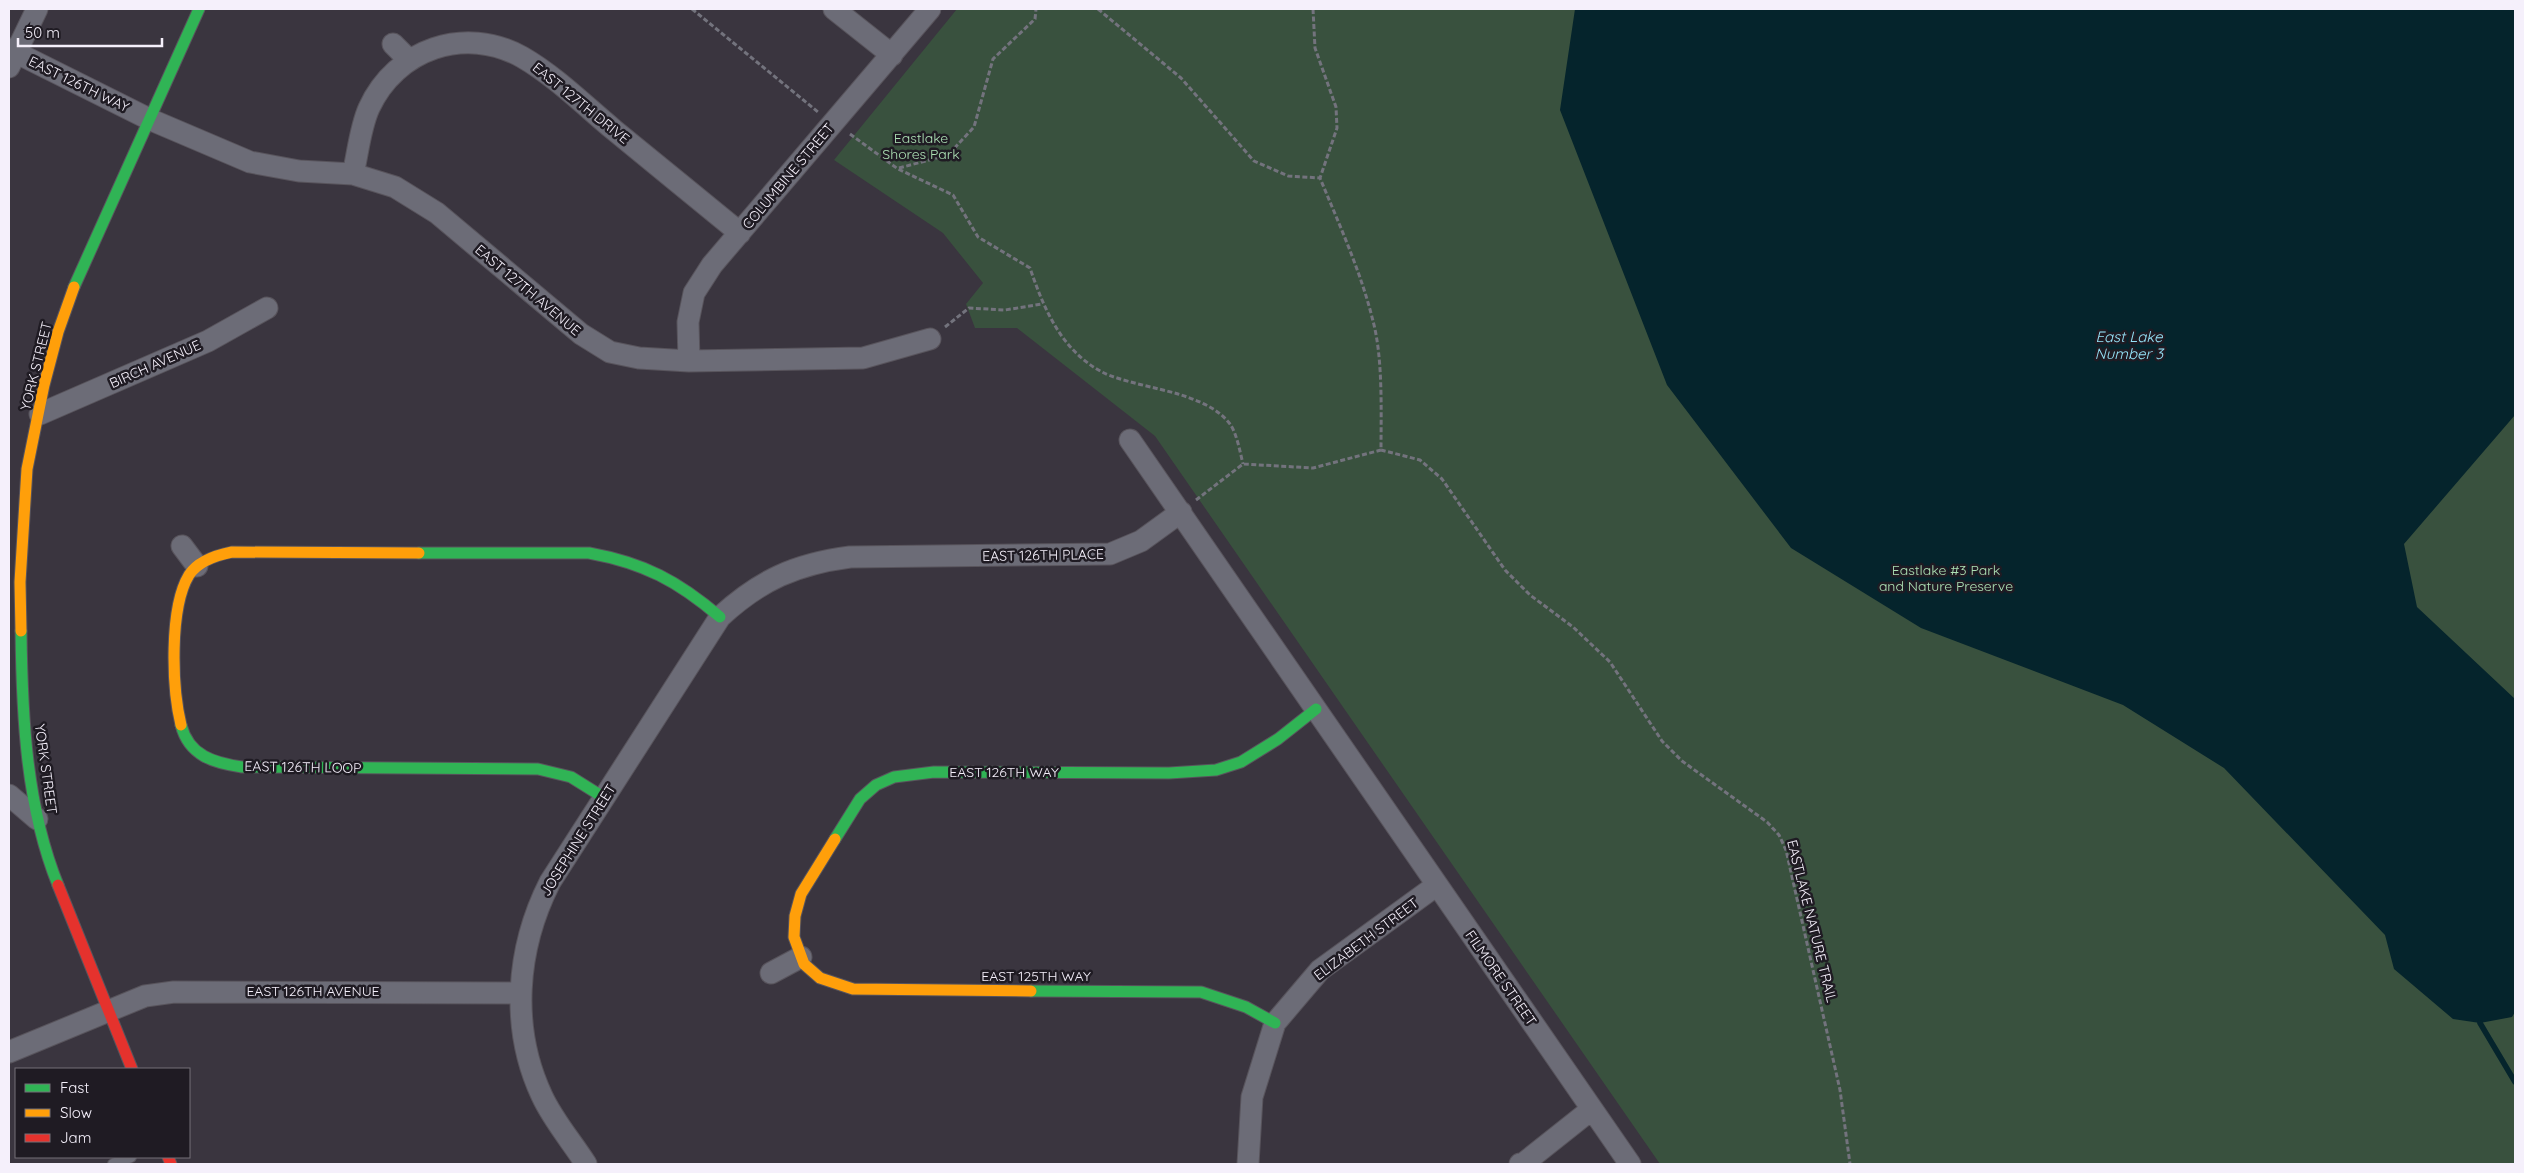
<svg xmlns="http://www.w3.org/2000/svg" width="2524" height="1173" font-family="Quicksand,sans-serif">
<style>
.green{fill:#39513e}
.water{fill:#05242c}
.lines{fill:none;stroke-linecap:round;stroke-linejoin:round}
.stream{stroke:#05242c;stroke-width:5.5}
.lane-casing{stroke:#58545c;stroke-width:12}
.street-casing{stroke:#58545c;stroke-width:23}
.fast-casing{stroke:#58545c;stroke-width:13}
.slow-casing{stroke:#58545c;stroke-width:13}
.jam-casing{stroke:#58545c;stroke-width:13}
.path{stroke:#73737d;stroke-width:3;stroke-dasharray:5 2.5;stroke-linecap:butt}
.lane{stroke:#6c6c77;stroke-width:10}
.street{stroke:#6c6c77;stroke-width:21}
.fast{stroke:#30b455;stroke-width:11}
.slow{stroke:#ff9f0a;stroke-width:11}
.jam{stroke:#e5322d;stroke-width:11}
.labels{text-anchor:middle;stroke-width:5;stroke-linejoin:round;paint-order:stroke}
.street-label{font-size:14px;fill:#f5f0fb;stroke:#1f1b23}
.park-label{font-size:14px;fill:#ade1b5;stroke:#1f1b23}
.water-label{font-size:15px;font-style:italic;fill:#95e3f8;stroke:#1f1b23}
</style>
<rect width="100%" height="100%" fill="#3a353f"/>
<path class="green" d="M957,9H2515V1164H1660L1155,436L1017,328H975L966,304L983,283L943,233L834,160Z"/>
<path class="water" d="M1575,9H2515V415L2404,544L2417,607L2515,699V1012L2512,1017L2480,1023L2453,1019L2394,969L2385,935L2224,768L2123,705L1921,628L1791,548L1667,385L1560,110Z"/>
<g class="lines">
<path class="stream" d="M2480,1023L2515,1082"/>
<g class="lane-casing">
<path id="lane" d="M113,1164L131,1157"/>
</g>
<g class="street-casing">
<path id="street" d="M834,9L892,55
M393,44L409,60
M9,49L149,119L250,162L299,171L353,174L395,187L437,213L581,334L610,352L639,358L689,361L863,358L930,339
M9,67L37,9
M353,174C358,153 360,128 369,108C396,49 465,25 522,57C555,76 584,105 614,130C656,164 698,199 740,233
M689,361L688,322L694,293L712,265L930,9
M40,414L208,341L267,308
M1130,440L1630,1164
M182,546L197,566
M9,795L37,819
M771,973L801,957
M9,1052L145,996L174,992L521,993
M586,1164C572,1142 553,1120 542,1096C510,1028 516,949 550,882L720,617C760,580 796,564 850,557L1110,554L1141,541L1181,512
M1248,1164L1252,1097L1275,1023L1320,970L1437,885
M1520,1164L1524,1163L1592,1109"/>
</g>
<g class="fast-casing">
<path id="fast" d="M74,287L199,9
M419,553H589C644,563 678,581 720,617
M21,631C22,716 26,806 58,885
M181,725C189,756 214,763 242,767L538,769L571,777L603,797
M835,839L860,799L876,785L894,777L934,772L1169,773L1216,770L1241,762L1278,739L1316,709
M1031,991L1201,992L1246,1007L1275,1023"/>
</g>
<g class="slow-casing">
<path id="slow" d="M21,631L20,582L27,469L44,385L58,332L74,287
M181,725C172,688 169,608 189,575C198,561 217,555 232,552L419,553
M835,839L801,894L795,916L794,937L804,964L820,978L853,989L1031,991"/>
</g>
<g class="jam-casing">
<path id="jam" d="M58,885L132,1069
M168,1157L171,1164"/>
</g>
<path class="path" d="M692,9L818,112
M1098,9L1181,78L1254,161L1288,176L1320,178
M1313,9L1315,48L1336,107L1337,128L1320,178C1339,224 1361,272 1373,321C1383,358 1381,411 1381,450L1420,460L1442,479L1505,570L1530,595L1573,627L1610,662L1662,741L1682,761L1767,822L1779,835L1786,850L1840,1090L1850,1164
M850,134L898,169L953,195L978,237L1030,268C1044,309 1061,350 1102,372C1119,381 1158,388 1178,394C1197,400 1218,408 1230,424C1237,434 1240,452 1243,464
M899,168L948,155L974,127L993,59L1035,19L1036,9
M945,327L969,308L1005,310L1042,304
M1196,500L1243,464L1313,468L1381,450"/>
<use href="#lane" class="lane"/>
<use href="#street" class="street"/>
<use href="#fast" class="fast"/>
<use href="#slow" class="slow"/>
<use href="#jam" class="jam"/>
</g>
<g class="labels">
<g class="street-label">
<text transform="translate(79 84) rotate(26)" y="5">EAST 126TH WAY</text>
<text transform="translate(581 103) rotate(39)" y="5">EAST 127TH DRIVE</text>
<text transform="translate(788 176) rotate(-50)" y="5">COLUMBINE STREET</text>
<text transform="translate(528 290) rotate(40)" y="5">EAST 127TH AVENUE</text>
<text transform="translate(155 364) rotate(-24)" y="5">BIRCH AVENUE</text>
<text transform="translate(36 366) rotate(-76)" y="5">YORK STREET</text>
<text transform="translate(1043 555) rotate(-1)" y="5">EAST 126TH PLACE</text>
<text transform="translate(303 767) rotate(1)" y="5">EAST 126TH LOOP</text>
<text transform="translate(46 769) rotate(82)" y="5">YORK STREET</text>
<text x="1004" y="777">EAST 126TH WAY</text>
<text transform="translate(578 840) rotate(-58)" y="5">JOSEPHINE STREET</text>
<text transform="translate(1812 921) rotate(76)" y="5">EASTLAKE NATURE TRAIL</text>
<text transform="translate(1366 939) rotate(-37)" y="5">ELIZABETH STREET</text>
<text x="1036" y="981">EAST 125TH WAY</text>
<text transform="translate(1501 978) rotate(55)" y="5">FILMORE STREET</text>
<text x="313" y="996">EAST 126TH AVENUE</text>
</g>
<g class="park-label">
<text x="921" y="143">Eastlake<tspan x="921" dy="16">Shores Park</tspan></text>
<text x="1946" y="575">Eastlake #3 Park<tspan x="1946" dy="16">and Nature Preserve</tspan></text>
</g>
<g class="water-label">
<text x="2129" y="342">East Lake<tspan x="2129" dy="17">Number 3</tspan></text>
</g>
</g>
<rect width="2524" height="1173" fill="none" stroke="#f5f0fb" stroke-width="20"/>
<rect x="15" y="1068" width="175" height="90" fill="#1f1b23" stroke="#757079"/>
<rect x="25" y="1084" width="25" height="8" fill="#30b455" stroke="#757079"/>
<text x="60" y="1093" font-size="15" fill="#f5f0fb">Fast</text>
<rect x="25" y="1109" width="25" height="8" fill="#ff9f0a" stroke="#757079"/>
<text x="60" y="1118" font-size="15" fill="#f5f0fb">Slow</text>
<rect x="25" y="1134" width="25" height="8" fill="#e5322d" stroke="#757079"/>
<text x="60" y="1143" font-size="15" fill="#f5f0fb">Jam</text>
<path d="M18 38v8h144v-8" fill="none" stroke="#f5f0fb" stroke-width="2.5"/>
<text x="25" y="38" font-size="15" fill="#f5f0fb" stroke="#1f1b23" stroke-width="4" paint-order="stroke">50 m</text>
</svg>
